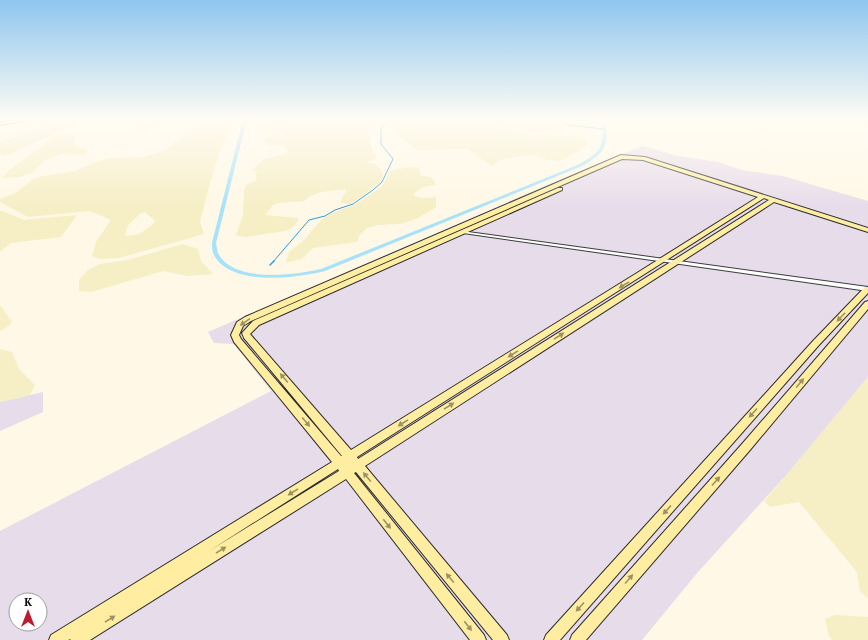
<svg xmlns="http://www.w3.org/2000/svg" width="868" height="640" font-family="'Noto Serif',serif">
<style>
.industrial{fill:#e7dcea;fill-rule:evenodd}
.farmland{fill:#f6eec5;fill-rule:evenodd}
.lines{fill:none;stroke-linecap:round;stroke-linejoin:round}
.stream-far1{stroke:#2a9dd5;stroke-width:1}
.stream{stroke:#2a9dd5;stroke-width:1.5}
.canal{fill:#a7e1fa;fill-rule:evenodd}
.street-casing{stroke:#3c3c3c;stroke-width:2}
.secondary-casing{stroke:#2b2b2b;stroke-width:2}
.street{fill:#fff;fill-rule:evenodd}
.secondary{fill:#ffeea1;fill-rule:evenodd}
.oneway{fill:#9d9264}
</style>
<rect width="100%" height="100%" fill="#fff8e6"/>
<path class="industrial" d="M642,146L679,156L718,162L742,170L783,176L868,201V377L789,472L698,572L642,640H0V531L271,391L234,344L214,343L208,332L559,180ZM16,600H40V624H16Z
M43,392V412L0,431V402Z"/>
<path class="farmland" d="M63,119H80L83,121L6,156L0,155V142Z
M136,119H167L153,127L150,131L141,133L136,129L141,128V123H132Z
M217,119H228L229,132L220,151L211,179L200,222L204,234L119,258L100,259L92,256L96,242L111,220L90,211L28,217L0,202V199L15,193L33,179L43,176L75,171L98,161L109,158L142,157L161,152L206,121ZM145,212L155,221L150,227L139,234L125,236L128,225L141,213Z
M258,119H278L277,121L279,124L278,126L269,132L257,133L253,130Z
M285,119H382L368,128L367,131L371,139V149L377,155L374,160L366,162L375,164L381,170L383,174L381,180L373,188L352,203L348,204L341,203V200L346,191L345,189L322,192L310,196L304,201L277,203L273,205L265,215L297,218L299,220L293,227L285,231L245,237L236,235L243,215L244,190L246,185L257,180L255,173L259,171H252V170L264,159L287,154L288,151L284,145H267L264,140L270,135L280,133Z
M434,119H480L531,135L579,136L586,139L587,144L577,152L560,161L548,160L532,155L502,159L492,166L467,149L416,150L397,134L394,126L396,122L402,120Z
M516,119H560L562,126L569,131H534L524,130L513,127L511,123Z
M58,134H69L76,138L75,146L85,149L88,152L83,155L62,154L45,160L32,173L19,177L2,178L8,171Z
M408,167H416L419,169L421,176L431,177L435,181V185L424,187L414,193V196L423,198L436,197V207L416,219L400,224L378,225L367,228L359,236L357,242L313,248L302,259L286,263L289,252L304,240L322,219L335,212L356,204L373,193L383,185L390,171Z
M0,210L24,220L77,215L61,237L11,243L0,252Z
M183,244L198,249L201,261L213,274L188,276L163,271L91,292L79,291V280L88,270L100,264L127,260Z
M0,305L12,322L9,326L0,331Z
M0,349L12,352L19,369L35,385L30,395L0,402Z
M868,377V599L860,591L857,572L799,502L770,507L764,501L789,472Z
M835,615L868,617V640H832L829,636L825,619Z"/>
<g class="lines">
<path class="stream-far1" d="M564,119L563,122L567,125L604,129
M273,262L309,220L325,216L335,210L353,204L373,190L382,182L393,159L381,144V128L391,119"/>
<path class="stream" d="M270,265L274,261"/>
<path class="canal" d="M243,119H247L216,243C217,247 217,252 219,255C236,283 295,275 321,269L580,164C603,151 604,145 602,119H606C608,146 607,152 582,166L325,271C297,278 231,287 214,255C212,251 212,247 212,243Z"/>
<g class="street-casing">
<path id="street" d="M25,119H33L0,125V123Z
M461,231L868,287V291L463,233H461Z"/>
</g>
<g class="secondary-casing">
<path id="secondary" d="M621,155L645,157L868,228V232L774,202L365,466L507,635L509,640H493L356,472L354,473L484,635L486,640H470L346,479L90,640H70L71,639L68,640H49L51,635L332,462L234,342L231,335L237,322L245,317ZM622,159L643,160L758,197L637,273L351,450L250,334L259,325L562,190V188H558L253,321L242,333L244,338L342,456H341L241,339L239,335L243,326L251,321ZM764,198L769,200L358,459L357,457ZM338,469L339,471L209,551Z
M865,287H868V293L819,345L560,640H544L546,635L813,341Z
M868,301V309L750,450L586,640H570L572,635L742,444L865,302Z"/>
</g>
<use href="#street" class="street"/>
<use href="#secondary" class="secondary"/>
</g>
<defs><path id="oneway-solid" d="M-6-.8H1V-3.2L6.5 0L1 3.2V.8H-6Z"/></defs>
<g class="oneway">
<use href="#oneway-solid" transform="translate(624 285) rotate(148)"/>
<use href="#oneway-solid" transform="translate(841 317) rotate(134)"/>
<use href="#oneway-solid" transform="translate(245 322) rotate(146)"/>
<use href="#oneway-solid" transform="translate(559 336) rotate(-32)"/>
<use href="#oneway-solid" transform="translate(513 354) rotate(148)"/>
<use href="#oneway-solid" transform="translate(284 378) rotate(-130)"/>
<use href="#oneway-solid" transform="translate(800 383) rotate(-50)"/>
<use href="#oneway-solid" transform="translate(449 406) rotate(-32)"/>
<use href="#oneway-solid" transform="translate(753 413) rotate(132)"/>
<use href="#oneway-solid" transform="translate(306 422) rotate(50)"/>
<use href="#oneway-solid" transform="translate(403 423) rotate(148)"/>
<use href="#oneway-solid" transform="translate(367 477) rotate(-130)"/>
<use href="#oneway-solid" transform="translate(716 481) rotate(-48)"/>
<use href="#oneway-solid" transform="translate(293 492) rotate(148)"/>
<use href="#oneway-solid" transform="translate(667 510) rotate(132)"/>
<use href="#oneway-solid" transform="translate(387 524) rotate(52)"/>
<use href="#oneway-solid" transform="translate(221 550) rotate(-32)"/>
<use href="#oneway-solid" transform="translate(450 578) rotate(-130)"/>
<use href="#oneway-solid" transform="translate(629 579) rotate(-49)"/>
<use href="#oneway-solid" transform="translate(580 607) rotate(132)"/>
<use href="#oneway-solid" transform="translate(110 619) rotate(-32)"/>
<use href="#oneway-solid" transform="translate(468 626) rotate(52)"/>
</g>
<linearGradient id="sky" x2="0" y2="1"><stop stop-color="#8ec6ef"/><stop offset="0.57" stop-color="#fffcf4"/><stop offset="1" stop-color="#fffcf4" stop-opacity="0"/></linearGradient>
<rect width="868" height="209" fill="url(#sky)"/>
<g transform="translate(28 612)"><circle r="19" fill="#ffffff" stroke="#9d9d9d"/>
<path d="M0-3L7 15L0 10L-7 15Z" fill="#c01a2e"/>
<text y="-6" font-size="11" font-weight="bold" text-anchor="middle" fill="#090909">K</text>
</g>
</svg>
